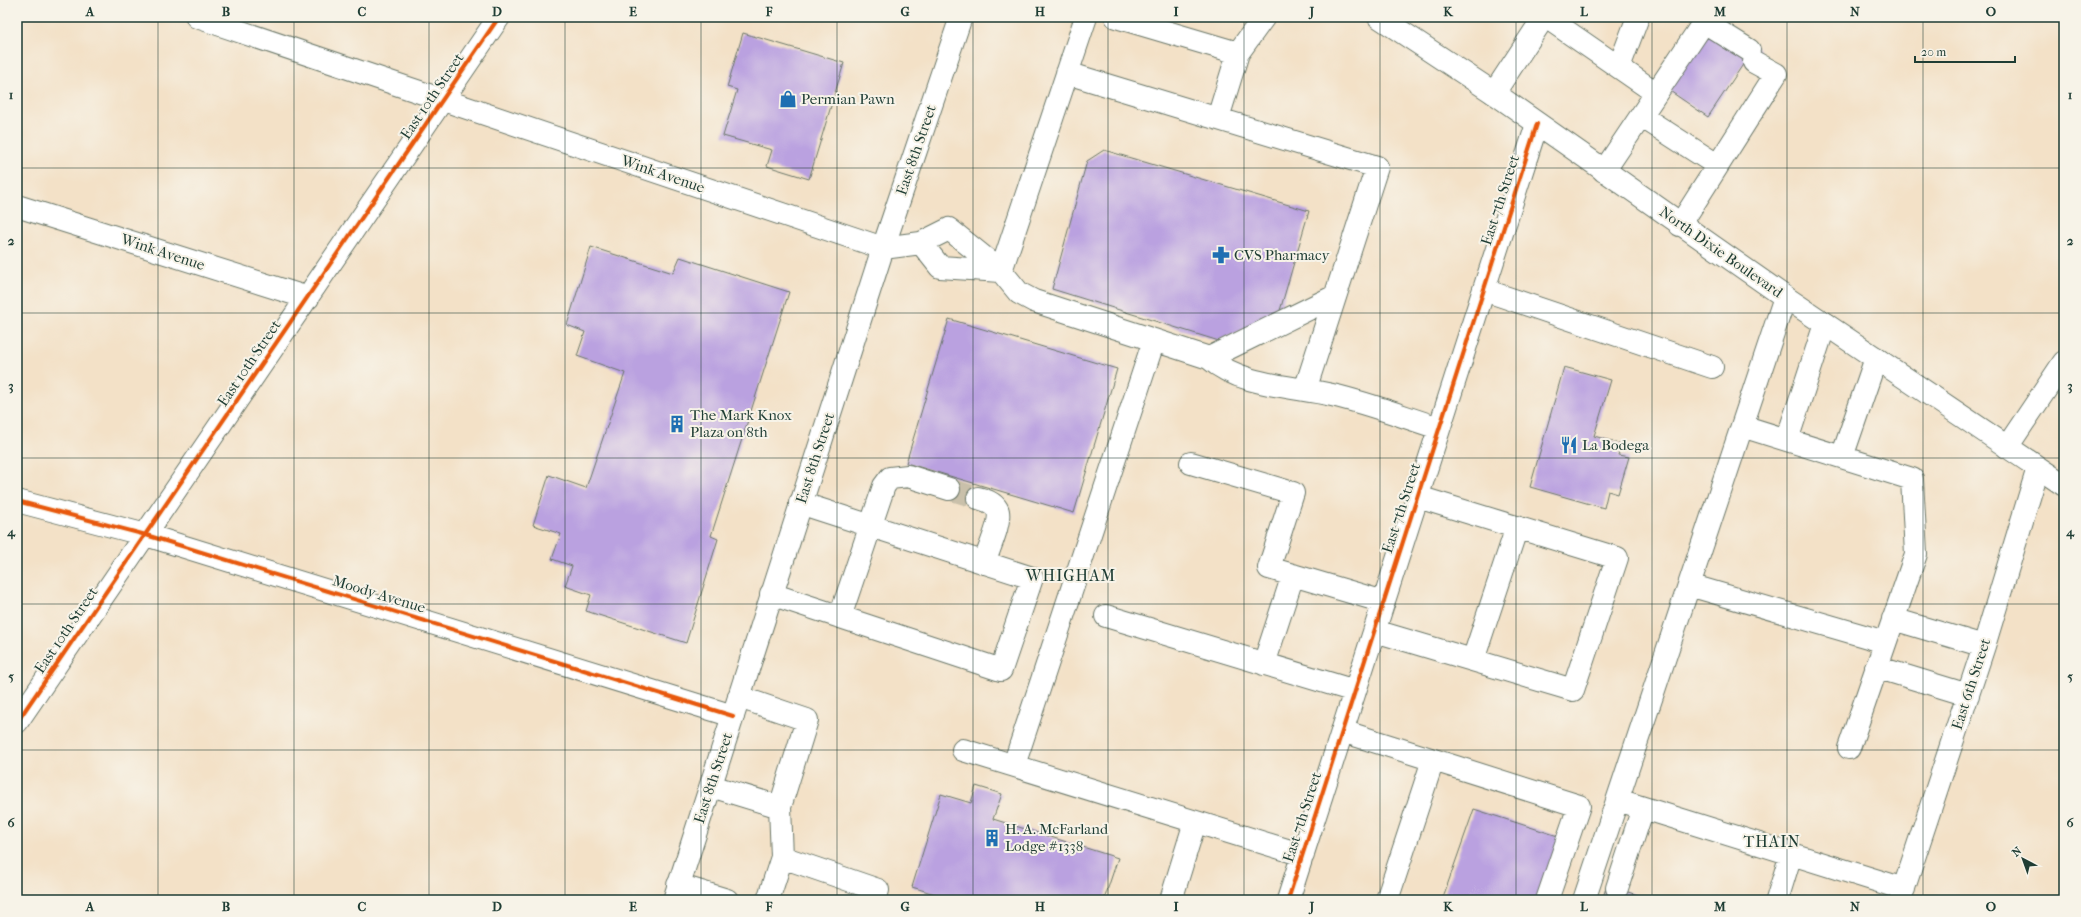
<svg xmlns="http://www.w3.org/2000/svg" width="2081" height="917" font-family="'IM FELL French Canon',serif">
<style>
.building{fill:#baa1e0}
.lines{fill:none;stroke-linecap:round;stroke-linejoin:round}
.minor-tunnel{stroke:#c9c0aa;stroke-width:22;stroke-dasharray:22 11;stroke-linecap:butt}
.minor-casing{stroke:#697667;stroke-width:24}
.major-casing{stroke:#697667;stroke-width:24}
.minor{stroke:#fff;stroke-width:22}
.major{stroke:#fff;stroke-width:22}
.cycleway-casing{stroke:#f7f3e8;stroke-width:6}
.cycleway{stroke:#e8590c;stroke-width:4}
.grid{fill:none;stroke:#1f3d34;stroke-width:1;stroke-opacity:0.55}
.labels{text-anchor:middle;stroke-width:4;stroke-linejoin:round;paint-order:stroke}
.street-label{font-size:15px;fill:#1f3d34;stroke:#f7f3e8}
.poi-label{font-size:15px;fill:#1f3d34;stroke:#f7f3e8;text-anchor:start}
.neighbourhood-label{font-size:16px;letter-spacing:1px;fill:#1f3d34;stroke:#f7f3e8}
.neatline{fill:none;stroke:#1f3d34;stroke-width:1.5}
.grid-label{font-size:13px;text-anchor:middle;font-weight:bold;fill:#1f3d34}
</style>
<rect width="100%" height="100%" fill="#f7f3e8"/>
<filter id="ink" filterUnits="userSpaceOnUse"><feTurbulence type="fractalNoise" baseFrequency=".025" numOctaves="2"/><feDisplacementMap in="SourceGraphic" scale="8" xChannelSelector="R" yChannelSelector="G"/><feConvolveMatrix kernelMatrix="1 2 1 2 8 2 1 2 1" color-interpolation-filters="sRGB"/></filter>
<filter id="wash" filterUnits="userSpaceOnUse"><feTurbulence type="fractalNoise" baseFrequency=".012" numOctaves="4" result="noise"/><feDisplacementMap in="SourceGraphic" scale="16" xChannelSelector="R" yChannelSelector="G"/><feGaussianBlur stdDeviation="0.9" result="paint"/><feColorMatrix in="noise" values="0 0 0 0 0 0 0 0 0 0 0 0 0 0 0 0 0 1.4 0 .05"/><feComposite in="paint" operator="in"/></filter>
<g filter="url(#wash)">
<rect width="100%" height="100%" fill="#f3e1c7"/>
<g id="blocks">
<path class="building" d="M1706,32L1759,48L1761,61L1744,63L1708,117L1667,89Z
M743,33L844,63L809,179L767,166L772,150L723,136L737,90L727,87Z
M1104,150L1309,211L1279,314L1219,341L1052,289L1087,161Z
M591,247L673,273L680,257L789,292L711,536L718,539L686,643L586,611L591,595L565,586L572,566L552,559L561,534L533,525L549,475L586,488L625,373L577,356L585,332L567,325Z
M949,319L1117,369L1074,513L906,463Z
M1564,367L1611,380L1594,436L1622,444L1618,455L1629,457L1618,494L1608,491L1604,508L1530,487Z
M976,786L1002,794L993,819L1118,858L1104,900H954L912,887L941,794L971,803Z
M1474,809L1564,838L1543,900H1442Z
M1607,885L1652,900H1602Z"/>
</g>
</g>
<g filter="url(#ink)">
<use href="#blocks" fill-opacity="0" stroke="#697667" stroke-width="1"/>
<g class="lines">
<path class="minor-tunnel" d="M949,489L978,498"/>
<g class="minor-casing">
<path id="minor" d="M197,17L883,248L921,243L949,229L1001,271L1019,293L1034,301L1209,358C1240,386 1292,386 1332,395C1368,403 1404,417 1439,428
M1116,17L1238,53L1264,17
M1546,17L1656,93
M1619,67L1638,17
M1067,73L1377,167L1305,390
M1494,93L1544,17
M1641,116L1717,165
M1218,118L1238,53
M1604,171L1704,22L1749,50
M17,206L308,298
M1680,225L1776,74L1754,62
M921,243L940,267L1001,271
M1001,271L1086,17
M1484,290L1712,367
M1209,358L1335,296
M1742,426L1912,479L1916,554L1849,748
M1787,440L1825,324
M2007,447L2064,362
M1842,457L1876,358
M1191,463L1293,493L1269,568L1384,602
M978,498C985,500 993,502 997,509C1003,519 988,551 984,563
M17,501L146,535L733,716
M1689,585L1885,642
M771,594L1001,670L1032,578L800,503
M1106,616L1355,691
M840,617L884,486L890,478L908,476L949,489
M1893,619L1984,646
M1375,631L1573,690L1617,558L1418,497
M1473,660L1517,527
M1264,664L1293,575
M1876,667L1968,695
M739,697L807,720L780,807L782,857L768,900
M17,722L499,17
M1342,731L1579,806L1547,900
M963,750L1303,855
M1014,765L1154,340
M711,786L780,807
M1618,800L1904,889
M782,857L878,890L875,900
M678,885L727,900
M1617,888L1643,808
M1171,900L1195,822
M1288,900L1537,124
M1387,900L1433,760
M1584,900L1785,297
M1777,900L1791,854
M1900,900L1984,646L2038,468"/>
</g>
<g class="major-casing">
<path id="major" d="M1379,17L1494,93L1785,297L2064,485
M674,900L883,248L961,17"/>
</g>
<use href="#minor" class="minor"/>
<use href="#major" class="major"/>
<g class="cycleway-casing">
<path id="cycleway" d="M17,501L146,535L733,716
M17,722L499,17
M1288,900L1537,124"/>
</g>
<use href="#cycleway" class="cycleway"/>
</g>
</g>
<path class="grid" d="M158,17V900M294,17V900M429,17V900M565,17V900M701,17V900M837,17V900M973,17V900M1108,17V900M1244,17V900M1380,17V900M1516,17V900M1652,17V900M1787,17V900M1923,17V900M17,168H2064M17,313H2064M17,458H2064M17,604H2064M17,750H2064"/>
<defs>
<g id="shop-bare" transform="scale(1.38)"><path d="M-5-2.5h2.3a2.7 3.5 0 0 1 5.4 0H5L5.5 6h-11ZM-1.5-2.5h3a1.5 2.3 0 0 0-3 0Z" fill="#1f6fb2" stroke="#f7f3e8" stroke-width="2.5" paint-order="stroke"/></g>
<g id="pharmacy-bare" transform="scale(1.38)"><path d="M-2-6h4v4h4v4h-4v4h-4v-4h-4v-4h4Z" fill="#1f6fb2" stroke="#f7f3e8" stroke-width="2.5" paint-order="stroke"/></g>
<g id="building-bare" transform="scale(1.38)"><path d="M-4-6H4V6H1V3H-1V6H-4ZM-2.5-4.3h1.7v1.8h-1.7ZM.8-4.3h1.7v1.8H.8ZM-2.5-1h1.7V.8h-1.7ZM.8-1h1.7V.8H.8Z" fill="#1f6fb2" stroke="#f7f3e8" stroke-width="2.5" paint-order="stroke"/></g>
<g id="restaurant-bare" transform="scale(1.38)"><path d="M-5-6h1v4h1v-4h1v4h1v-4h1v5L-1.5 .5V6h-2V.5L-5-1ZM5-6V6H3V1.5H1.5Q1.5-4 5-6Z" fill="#1f6fb2" stroke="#f7f3e8" stroke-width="2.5" paint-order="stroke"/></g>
</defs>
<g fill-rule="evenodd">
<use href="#shop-bare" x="788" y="99"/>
<use href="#pharmacy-bare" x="1221" y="255"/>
<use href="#building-bare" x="677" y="424"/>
<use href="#restaurant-bare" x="1569" y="445"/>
<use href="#building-bare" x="992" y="838"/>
</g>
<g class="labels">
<g class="street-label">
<text transform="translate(432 96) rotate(-56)" y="5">East 10th Street</text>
<text transform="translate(916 150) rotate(-71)" y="5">East 8th Street</text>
<text transform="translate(663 174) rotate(19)" y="5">Wink Avenue</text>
<text transform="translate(1500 200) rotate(-72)" y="5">East 7th Street</text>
<text transform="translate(163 252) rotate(18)" y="5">Wink Avenue</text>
<text transform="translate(1721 252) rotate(35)" y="5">North Dixie Boulevard</text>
<text transform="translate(249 363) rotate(-56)" y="5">East 10th Street</text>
<text transform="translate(815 458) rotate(-72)" y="5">East 8th Street</text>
<text transform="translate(1401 508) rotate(-72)" y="5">East 7th Street</text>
<text transform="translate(379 594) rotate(17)" y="5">Moody Avenue</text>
<text transform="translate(66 630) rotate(-56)" y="5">East 10th Street</text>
<text transform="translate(1971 684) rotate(-72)" y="5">East 6th Street</text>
<text transform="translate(713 778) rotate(-72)" y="5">East 8th Street</text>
<text transform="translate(1302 817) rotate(-72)" y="5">East 7th Street</text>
</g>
<g class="poi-label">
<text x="801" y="104">Permian Pawn</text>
<text x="1234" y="260">CVS Pharmacy</text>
<text x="690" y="420">The Mark Knox<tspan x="690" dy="17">Plaza on 8th</tspan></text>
<text x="1582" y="450">La Bodega</text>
<text x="1005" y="834">H. A. McFarland<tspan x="1005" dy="17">Lodge #1338</tspan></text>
</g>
<g class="neighbourhood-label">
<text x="1071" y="581">WHIGHAM</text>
<text x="1772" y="847">THAIN</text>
</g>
</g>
<rect width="2081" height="917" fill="none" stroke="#f7f3e8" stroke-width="44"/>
<g transform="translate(2023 859) rotate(319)" stroke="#f7f3e8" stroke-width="3" paint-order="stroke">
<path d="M0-3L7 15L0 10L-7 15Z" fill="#1f3d34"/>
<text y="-6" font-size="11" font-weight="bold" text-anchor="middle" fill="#1f3d34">N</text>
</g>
<path d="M1915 56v6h100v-6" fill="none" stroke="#1f3d34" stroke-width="2"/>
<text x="1921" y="56" font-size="12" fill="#1f3d34" stroke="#f7f3e8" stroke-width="3" paint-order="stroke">20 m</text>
<rect x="22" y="22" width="2037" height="873" class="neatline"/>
<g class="grid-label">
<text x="90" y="16">A</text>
<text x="226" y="16">B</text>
<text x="362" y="16">C</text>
<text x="497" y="16">D</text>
<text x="633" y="16">E</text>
<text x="769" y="16">F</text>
<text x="905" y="16">G</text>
<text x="1040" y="16">H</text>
<text x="1176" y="16">I</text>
<text x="1312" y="16">J</text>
<text x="1448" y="16">K</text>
<text x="1584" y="16">L</text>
<text x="1720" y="16">M</text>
<text x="1855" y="16">N</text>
<text x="1991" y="16">O</text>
<text x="11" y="99">1</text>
<text x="2070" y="99">1</text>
<text x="11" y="245">2</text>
<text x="2070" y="245">2</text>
<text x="11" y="390">3</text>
<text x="2070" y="390">3</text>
<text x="11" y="536">4</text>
<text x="2070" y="536">4</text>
<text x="11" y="681">5</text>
<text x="2070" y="681">5</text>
<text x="11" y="827">6</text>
<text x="2070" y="827">6</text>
<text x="90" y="911">A</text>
<text x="226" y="911">B</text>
<text x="362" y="911">C</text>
<text x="497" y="911">D</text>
<text x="633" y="911">E</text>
<text x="769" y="911">F</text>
<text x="905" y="911">G</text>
<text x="1040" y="911">H</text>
<text x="1176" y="911">I</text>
<text x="1312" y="911">J</text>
<text x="1448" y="911">K</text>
<text x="1584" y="911">L</text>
<text x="1720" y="911">M</text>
<text x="1855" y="911">N</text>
<text x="1991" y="911">O</text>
</g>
</svg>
